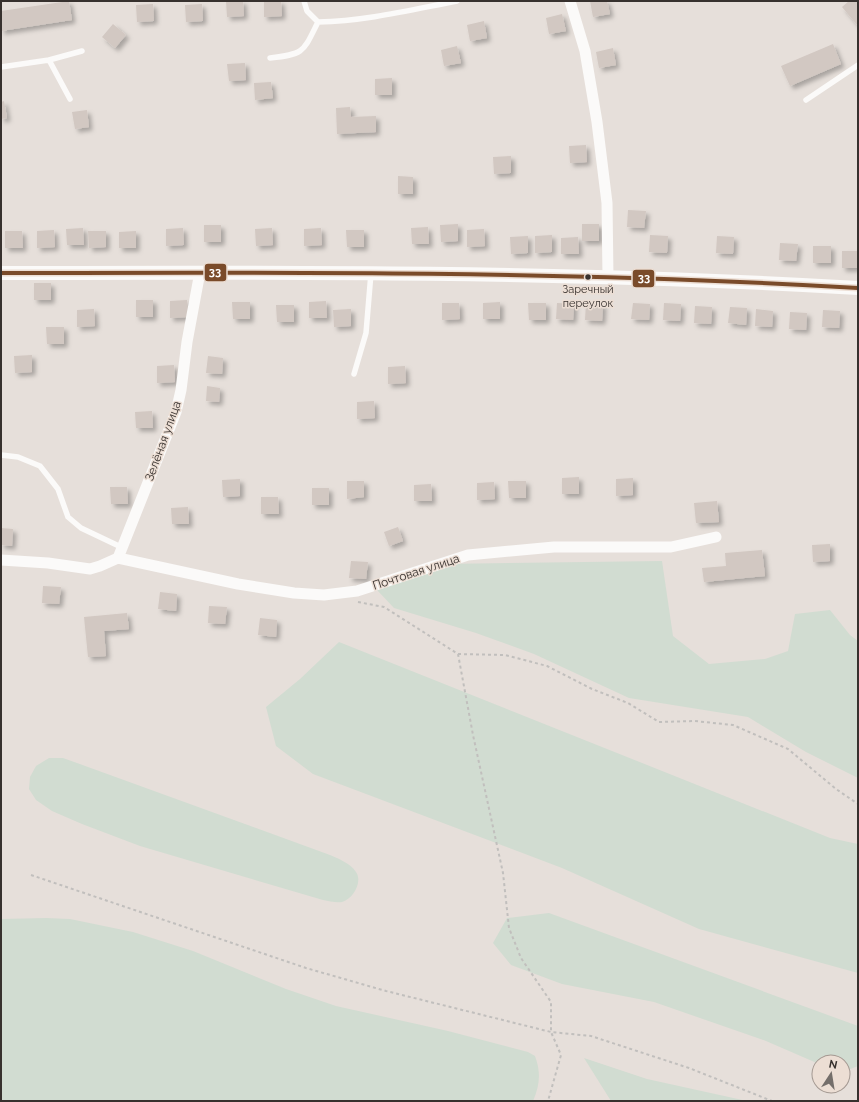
<svg xmlns="http://www.w3.org/2000/svg" width="859" height="1102" font-family="Raleway,sans-serif">
<style>
.green{fill:#d1dcd1}
.building{fill:#d2c8c2;filter:url(#shadow)}
.lines{fill:none;stroke-linecap:round;stroke-linejoin:round}
.path{stroke:#c1bfbd;stroke-width:2;stroke-dasharray:3 3;stroke-linecap:butt}
.service{stroke:#fbfaf9;stroke-width:5.5}
.minor{stroke:#fbfaf9;stroke-width:11}
.tertiary{stroke:#fbfaf9;stroke-width:14}
.bus-1-casing{stroke:#ecded4;stroke-width:7}
.bus-1{stroke:#7a4b2a;stroke-width:4}
.bus-dot{fill:#37312e;stroke:#ecded4;stroke-width:1.5}
.labels{text-anchor:middle;stroke-width:3;stroke-linejoin:round;paint-order:stroke}
.bus-label{font-size:11px;fill:#37312e;stroke:#ecded4}
.street-label{font-size:12px;fill:#37312e;stroke:#ecded4}
.line-badge{stroke:#ecded4;stroke-width:1.5}
.badge-label{font-size:11px;text-anchor:middle;font-weight:bold;fill:#fff}
</style>
<defs>
<filter id="shadow"><feDropShadow dx="3.5" dy="3.5" stdDeviation="2" flood-color="#0004"/></filter>
</defs>
<rect width="100%" height="100%" fill="#e6dfda"/>
<path class="green" d="M662,561L673,636L709,664L765,659L788,651L795,614L830,610L850,635L858,641V778L806,752L748,717L629,698L534,654L476,633L394,608L377,590L443,564Z
M339,642L830,838L858,844V973L699,929L562,868L313,774L276,746L266,707L300,679Z
M49,758H63L77,763L330,855C339,859 350,863 356,872C363,882 353,899 342,902C336,903 329,901 323,900L140,846L82,824L52,811L36,800L29,789L30,777L36,766Z
M549,913L858,1026V1066L843,1072V1062H819V1064L766,1041L654,1002L562,984L511,965L493,943L507,918Z
M46,918L70,919L133,932L193,951L286,989L336,1006L448,1031L528,1052L535,1056C541,1072 540,1085 533,1101H1V919Z
M584,1058L647,1079L747,1101H611Z"/>
<path class="building" d="M69,1L72,20L1,31V11Z
M226,1H243L244,16L227,17Z
M264,1H281L282,16L264,17Z
M590,1H607L610,14L593,17Z
M849,1H858V26L842,7Z
M153,4L154,21L137,22L136,5Z
M202,4L203,21L186,22L185,5Z
M562,14L566,31L549,34L546,18Z
M484,21L487,38L470,41L467,25Z
M113,24L126,35L115,48L102,37Z
M833,44L841,64L790,86L781,66Z
M457,46L461,63L444,66L441,50Z
M613,48L616,65L599,68L596,52Z
M245,63L246,80L229,81L227,64Z
M392,78V95H375V79Z
M271,82L273,98L255,100L254,83Z
M4,101L7,118L1,119V102Z
M350,107L351,117L376,116V132L337,134L336,108Z
M87,110L89,127L75,129L72,112Z
M586,145L587,162L570,163L569,146Z
M511,156V173L494,174L493,157Z
M398,176L413,177V194H398Z
M628,210L646,211L644,228L627,227Z
M458,224V241L441,242L440,225Z
M582,224H599V241H582Z
M204,225H221V242H204Z
M428,227L429,244H412L411,228Z
M83,228L84,245H67L66,229Z
M183,228L184,245L166,246V229Z
M272,228L273,245L256,246L255,229Z
M321,228L322,245L304,246V229Z
M484,229L485,246L467,247V230Z
M54,230L55,247L37,248V231Z
M346,230H364V247H347Z
M5,231H22L23,248H5Z
M88,231H106V247L89,248Z
M136,231V248H119V232Z
M552,235V252L535,253V236Z
M650,235L668,236L667,253L649,252Z
M528,236V253L511,254L510,237Z
M717,236L734,237L733,254L716,253Z
M578,237L579,254H561V238Z
M780,243L798,244L796,261L779,260Z
M813,246H831V263H813Z
M842,251H858V268H842Z
M34,283H51V300H34Z
M136,300H153V317H136Z
M187,300L188,317L170,318V301Z
M326,301L327,318H309V302Z
M232,302H250V319H233Z
M500,302V319H483V303Z
M442,303H459L460,319L442,320Z
M528,303H546V320H529Z
M557,303L574,304L573,320L556,319Z
M586,303L603,304L602,321L585,320Z
M633,303L650,304L649,320L631,319Z
M664,303L681,304L680,321L663,320Z
M276,305H294V322H277Z
M695,306L712,307L711,324L694,323Z
M730,307L747,308L746,325L728,323Z
M94,309L95,326L77,327V310Z
M351,309V326L334,327L333,310Z
M756,309L773,311L772,327L755,326Z
M823,310L840,311L839,328L822,327Z
M790,312L807,313L806,330L789,329Z
M46,327H64V344H47Z
M32,355V372L15,373L14,356Z
M208,356L223,358L222,374L206,373Z
M174,365L175,382L157,383V366Z
M405,366L406,383L388,384V367Z
M207,386L220,388L219,402L206,401Z
M374,401L375,418L357,419V402Z
M152,411L153,428H136L135,412Z
M579,477V494H562V478Z
M633,478V495L616,496V479Z
M240,479V496L223,497L222,480Z
M347,481H364V497L347,499Z
M508,481H526V498H509Z
M494,482L495,499L477,500V483Z
M431,484L432,501H414V485Z
M110,487H127L128,504H111Z
M312,488H329V505H312Z
M261,497H278L279,514H261Z
M717,501L719,522L696,523L694,503Z
M188,507L189,524H172L171,508Z
M398,527L403,541L389,546L384,532Z
M1,528L13,529L12,546L1,545Z
M830,544V561L813,562L812,545Z
M762,550L765,576L704,582L702,568L726,566L725,553Z
M351,561L368,562L366,579L349,578Z
M43,586L61,587L59,604L42,603Z
M160,592L177,594L176,611L158,609Z
M209,606L227,607L225,624L208,623Z
M127,613L129,629L104,631L106,656L88,657L84,617Z
M260,618L277,620L276,637L258,635Z"/>
<g class="lines">
<path class="path" d="M358,602L384,607L458,654L473,735L503,873L509,928L521,958L551,1002V1032L561,1055L548,1101
M458,654L505,655L547,666L592,689L628,703L659,722L695,721L733,725L788,749L836,789L858,804
M31,875L306,968L386,991L551,1032L591,1036L689,1068L772,1101"/>
<path class="service" d="M304,1L307,11L318,22
M270,58C305,54 303,52 318,22C366,21 410,10 457,1
M49,60L82,51
M1,67L49,60L70,99
M806,100L858,65
M354,374L366,333L371,273
M1,455L18,457L40,466L58,489L68,517L81,528L121,547"/>
<path class="minor" d="M570,1L585,51L597,122L607,203L608,277
M118,558L238,584L294,593L324,595L357,591L468,555L554,547H671L716,537
M118,558L176,412L181,390L187,342L200,272
M1,560L48,563L90,569L100,566L118,558"/>
<path class="tertiary" d="M1,273C287,272 573,271 858,288"/>
<g class="bus-1-casing">
<path id="bus-1" d="M1,273C287,272 573,271 858,288"/>
</g>
<use href="#bus-1" class="bus-1"/>
</g>
<circle class="bus-dot" cx="588" cy="277" r="3.5"/>
<g class="labels">
<g class="bus-label">
<text x="588" y="293">Заречный<tspan x="588" dy="14">переулок</tspan></text>
</g>
<g class="street-label">
<text transform="translate(163 441) rotate(-70)" y="4">Зелёная улица</text>
<text transform="translate(416 572) rotate(-18)" y="4">Почтовая улица</text>
</g>
</g>
<g class="line-badge">
<rect x="204" y="263" width="23" height="19" rx="4" fill="#7a4b2a"/>
<rect x="632" y="269" width="23" height="19" rx="4" fill="#7a4b2a"/>
</g>
<g class="badge-label">
<text x="215" y="276">33</text>
<text x="644" y="282">33</text>
</g>
<rect width="859" height="1102" fill="none" stroke="#37312e" stroke-width="4"/>
<g transform="translate(831 1074) rotate(12)"><circle r="19" fill="#ecded4" stroke="#a49992"/>
<path d="M0-3L7 15L0 10L-7 15Z" fill="#746e6a"/>
<text y="-6" font-size="11" font-weight="bold" text-anchor="middle" fill="#37312e">N</text>
</g>
</svg>
